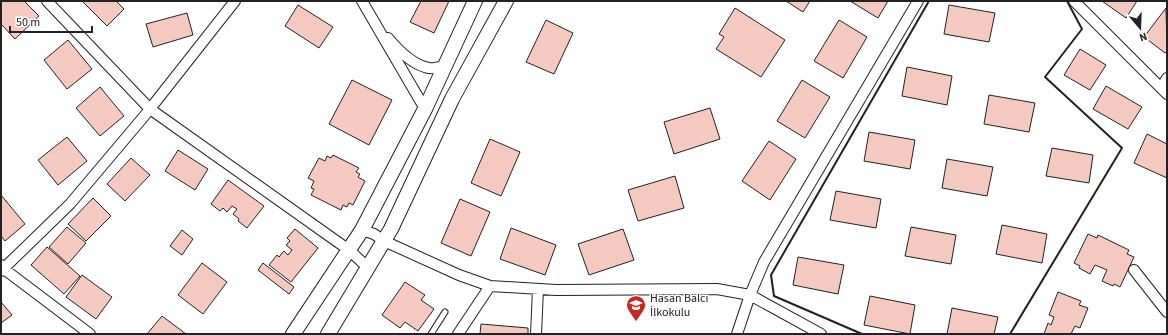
<svg xmlns="http://www.w3.org/2000/svg" width="1168" height="335" font-family="'Source Sans 3',sans-serif">
<style>
.building{fill:#f3c9c0;stroke:#222}
.lines{fill:none;stroke-linecap:round;stroke-linejoin:round}
.service-casing{stroke:#222;stroke-width:7}
.minor-casing{stroke:#222;stroke-width:12}
.secondary-casing{stroke:#222;stroke-width:16}
.service{stroke:#fff;stroke-width:5}
.minor{stroke:#fff;stroke-width:10}
.secondary{stroke:#fff;stroke-width:14}
.wall{stroke:#222;stroke-width:2}
.labels{text-anchor:middle;stroke-width:3;stroke-linejoin:round;paint-order:stroke}
.poi-label{font-size:12px;fill:#222;stroke:#fff;text-anchor:start}
</style>
<rect width="100%" height="100%" fill="#fff"/>
<path class="building" d="M1,1H24L39,16L15,39L1,24Z
M82,1H116L124,9L107,26Z
M421,1H449L434,33L410,22Z
M786,1H810L803,12Z
M850,1H888L878,18Z
M1102,1H1137L1126,18Z
M298,5L333,27L319,48L285,26Z
M949,5L995,13L989,42L944,34Z
M735,8L785,40L761,77L716,49L724,37L719,34Z
M1166,8L1167,51L1165,53L1144,37Z
M187,13L193,35L153,47L146,24Z
M546,20L573,33L554,74L526,62Z
M839,20L867,37L843,78L814,61Z
M68,40L92,69L67,89L44,60Z
M1080,49L1106,65L1090,90L1064,75Z
M907,67L952,76L947,105L902,96Z
M352,80L392,100L369,145L329,124Z
M802,80L830,97L805,138L777,121Z
M1106,86L1142,107L1128,129L1093,109Z
M100,87L124,116L100,136L76,108Z
M989,95L1035,103L1029,132L984,124Z
M710,108L720,139L674,154L664,122Z
M869,132L915,140L910,169L864,161Z
M1147,134L1167,144V178L1134,163Z
M67,137L87,161L58,185L38,160Z
M490,139L520,152L501,196L471,183Z
M769,141L796,159L770,200L742,181Z
M1052,148L1093,155L1089,183L1046,176Z
M178,150L208,169L195,190L165,171Z
M333,155L359,168L356,172L360,174L358,177L365,181L353,205L349,203L347,207L343,205L341,210L311,195L314,189L311,188L314,181L308,178L319,158L325,161L327,156L331,158Z
M131,158L150,175L125,201L107,184Z
M947,159L993,167L987,196L942,188Z
M675,176L684,208L638,221L628,190Z
M228,180L264,206L247,228L238,221L239,219L233,214L237,209L232,206L227,212L223,208L220,211L211,204Z
M836,191L881,199L876,228L830,220Z
M1,195L25,224L5,241L1,236Z
M93,198L111,216L86,241L68,224Z
M460,199L490,212L471,256L441,243Z
M1002,225L1047,234L1042,263L996,254Z
M67,227L86,243L68,264L49,247Z
M911,227L956,235L951,264L905,256Z
M511,228L556,245L545,275L500,259Z
M295,229L318,248L291,282L269,265L277,255L279,257L284,251L288,255L292,250L286,245L290,241L287,238Z
M623,229L634,260L589,275L578,244Z
M182,230L193,239L182,255L170,246Z
M1088,234L1097,238L1098,235L1129,250L1127,254L1134,257L1120,287L1114,284L1113,286L1102,281L1107,270L1095,265L1090,274L1079,268L1080,266L1074,263Z
M47,247L80,276L64,294L31,265Z
M798,257L844,265L838,294L793,285Z
M202,263L227,282L203,314L178,295Z
M263,263L294,287L289,294L258,270Z
M82,275L112,297L96,319L66,297Z
M405,282L425,295L421,300L434,309L418,331L405,322L400,328L382,315Z
M1058,292L1081,301L1079,305L1088,308L1080,328L1075,326L1071,334H1044L1048,323L1051,325L1054,317L1049,315Z
M870,296L915,305L910,334L864,325Z
M1,302L12,315L1,323Z
M952,308L998,317L994,334H947Z
M162,316L186,334H147Z
M481,324L528,328V334H480Z"/>
<g class="lines">
<g class="service-casing">
<path id="service" d="M431,334L445,312"/>
</g>
<g class="minor-casing">
<path id="minor" d="M47,1L150,109L349,250L363,263L370,265
M362,1L425,109
M1074,1L1167,94
M388,38C398,50 412,65 429,68C433,69 440,67 444,66
M1161,88L1167,78
M362,230L374,234L384,241L459,275L490,286L556,290L717,289L750,295L821,334
M1,265L4,269L90,334
M1134,270L1167,312
M1,271L70,204L146,114L235,1
M458,334L490,286
M536,334L538,289
M737,334L750,295L764,262L918,1"/>
</g>
<g class="secondary-casing">
<path id="secondary" d="M293,334L362,230L425,109L475,1
M328,334L391,229L452,99L506,1"/>
</g>
<use href="#service" class="service"/>
<use href="#minor" class="minor"/>
<use href="#secondary" class="secondary"/>
<path class="wall" d="M862,334L774,296L771,275L929,1
M1010,334L1122,148L1045,77L1082,29L1067,1"/>
</g>
<defs>
<g id="school-pin" transform="scale(1)"><path d="M0 17L-7.5 6A9.5 9.5 0 1 1 7.5 6Z" fill="#c62828" stroke="#fff"/><path d="M0-5L7-2L0 1L-7-2ZM-4 1L0 2.5L4 1V4Q0 6-4 4Z" fill="#fff"/></g>
</defs>
<g fill-rule="evenodd">
<use href="#school-pin" x="636" y="305"/>
</g>
<g class="labels">
<g class="poi-label">
<text x="650" y="302">Hasan Balcı<tspan x="650" dy="14">İlkokulu</tspan></text>
</g>
</g>
<rect width="1168" height="335" fill="none" stroke="#222222" stroke-width="4"/>
<g transform="translate(1140 28) rotate(161)" stroke="#ffffff" stroke-width="3" paint-order="stroke">
<path d="M0-3L7 15L0 10L-7 15Z" fill="#222222"/>
<text y="-6" font-size="11" font-weight="bold" text-anchor="middle" fill="#222222">N</text>
</g>
<path d="M10 26v6h82v-6" fill="none" stroke="#222222" stroke-width="2"/>
<text x="16" y="26" font-size="12" fill="#222222" stroke="#ffffff" stroke-width="3" paint-order="stroke">50 m</text>
</svg>
